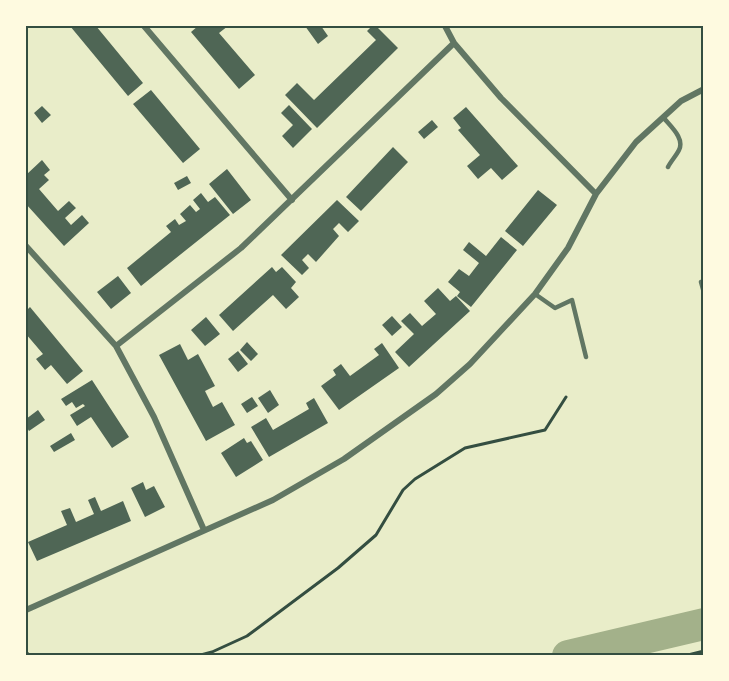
<svg xmlns="http://www.w3.org/2000/svg" width="729" height="681" font-family="'Roboto Serif',serif">
<style>
.lines{fill:none;stroke-linecap:round;stroke-linejoin:round}
.river{stroke:#a3b18a;stroke-width:32}
.building{fill:#4f6655}
.path{stroke:#344e41;stroke-width:3}
.service{stroke:#617663;stroke-width:4.5}
.minor{stroke:#617663;stroke-width:6}
.neatline{fill:none;stroke:#344e41;stroke-width:2}
</style>
<rect width="100%" height="100%" fill="#e9edc9"/>
<g class="lines">
<path class="river" d="M568,656L704,624"/>
</g>
<path class="building" d="M70,26H96L143,83L128,96Z
M198,26H228L219,33L255,75L239,89L191,32Z
M305,26H321L328,36L318,44Z
M372,26H376L398,48L317,128L285,95L297,83L314,100L376,40L367,31Z
M151,90L200,149L183,163L133,104Z
M289,105L312,129L293,148L282,136L293,125L281,113Z
M42,106L51,115L42,123L34,113Z
M466,107L518,166L502,180L491,168L478,179L467,166L480,155L458,130L461,128L453,118Z
M432,120L438,127L424,139L418,132Z
M393,147L408,162L361,211L346,197Z
M42,160L50,170L44,175L49,180L39,189L58,211L69,201L76,208L65,218L71,225L82,215L89,223L64,246L26,204V175Z
M227,169L251,200L233,214L209,184Z
M187,176L191,183L178,190L174,183Z
M538,190L557,205L523,246L505,231Z
M201,193L208,202L215,197L230,215L141,286L127,268L171,232L166,226L175,219L179,225L186,221L180,214L190,205L196,212L200,209L193,200Z
M337,200L359,221L348,232L339,223L333,229L339,236L316,262L308,254L302,260L309,268L302,275L281,255Z
M501,237L517,250L471,307L457,296L460,292L448,282L459,269L469,276L479,263L463,250L469,242L486,256Z
M272,267L276,272L282,267L296,282L291,288L299,297L286,309L273,295L233,331L219,315Z
M118,276L131,293L111,309L97,292Z
M438,288L450,301L456,296L470,311L409,367L395,352L414,334L401,321L410,313L422,326L436,314L424,301Z
M30,307L83,371L67,384L51,365L45,370L36,359L43,354L26,334V311Z
M392,316L402,327L392,336L382,325Z
M206,317L220,334L205,346L191,330Z
M247,342L258,354L251,361L240,350Z
M382,343L399,368L339,410L321,386L336,375L333,370L341,364L350,376L379,355L374,349Z
M180,344L188,360L198,354L215,386L205,391L213,407L222,402L235,425L206,441L159,355Z
M238,351L248,364L238,372L228,359Z
M92,380L129,437L112,448L91,417L77,426L70,415L85,406L83,404L76,408L72,402L66,406L61,399Z
M270,390L279,405L268,413L258,398Z
M252,397L258,406L247,413L241,404Z
M314,398L328,423L269,457L251,427L266,418L273,430L309,409L306,403Z
M38,410L45,420L29,431L26,426V419Z
M71,433L75,440L54,452L50,446Z
M244,438L247,443L251,441L263,460L236,477L221,453Z
M143,482L146,490L154,486L165,507L145,517L131,488Z
M95,497L101,511L123,501L131,521L37,561L28,542L67,525L61,511L70,508L76,522L94,514L88,500Z"/>
<g class="lines">
<path class="path" d="M26,652L30,656
M197,656L212,652L247,636L338,568L376,535L403,490L415,479L465,448L545,430L566,397
M684,656L704,651"/>
<path class="service" d="M663,117C670,126 685,138 679,150C676,156 671,161 668,167
M701,282L704,293
M535,294L555,308L572,300L586,357"/>
<path class="minor" d="M144,26L292,200
M445,26L454,43L501,98L596,194
M26,246L116,346L154,417L204,530
M116,346L241,248L454,43
M26,610L273,500L344,459L436,394L470,364L535,294L568,248L596,194L636,142L681,101L704,89"/>
</g>
<rect width="729" height="681" fill="none" stroke="#fefae0" stroke-width="54"/>
<rect x="27" y="27" width="675" height="627" class="neatline"/>
</svg>
